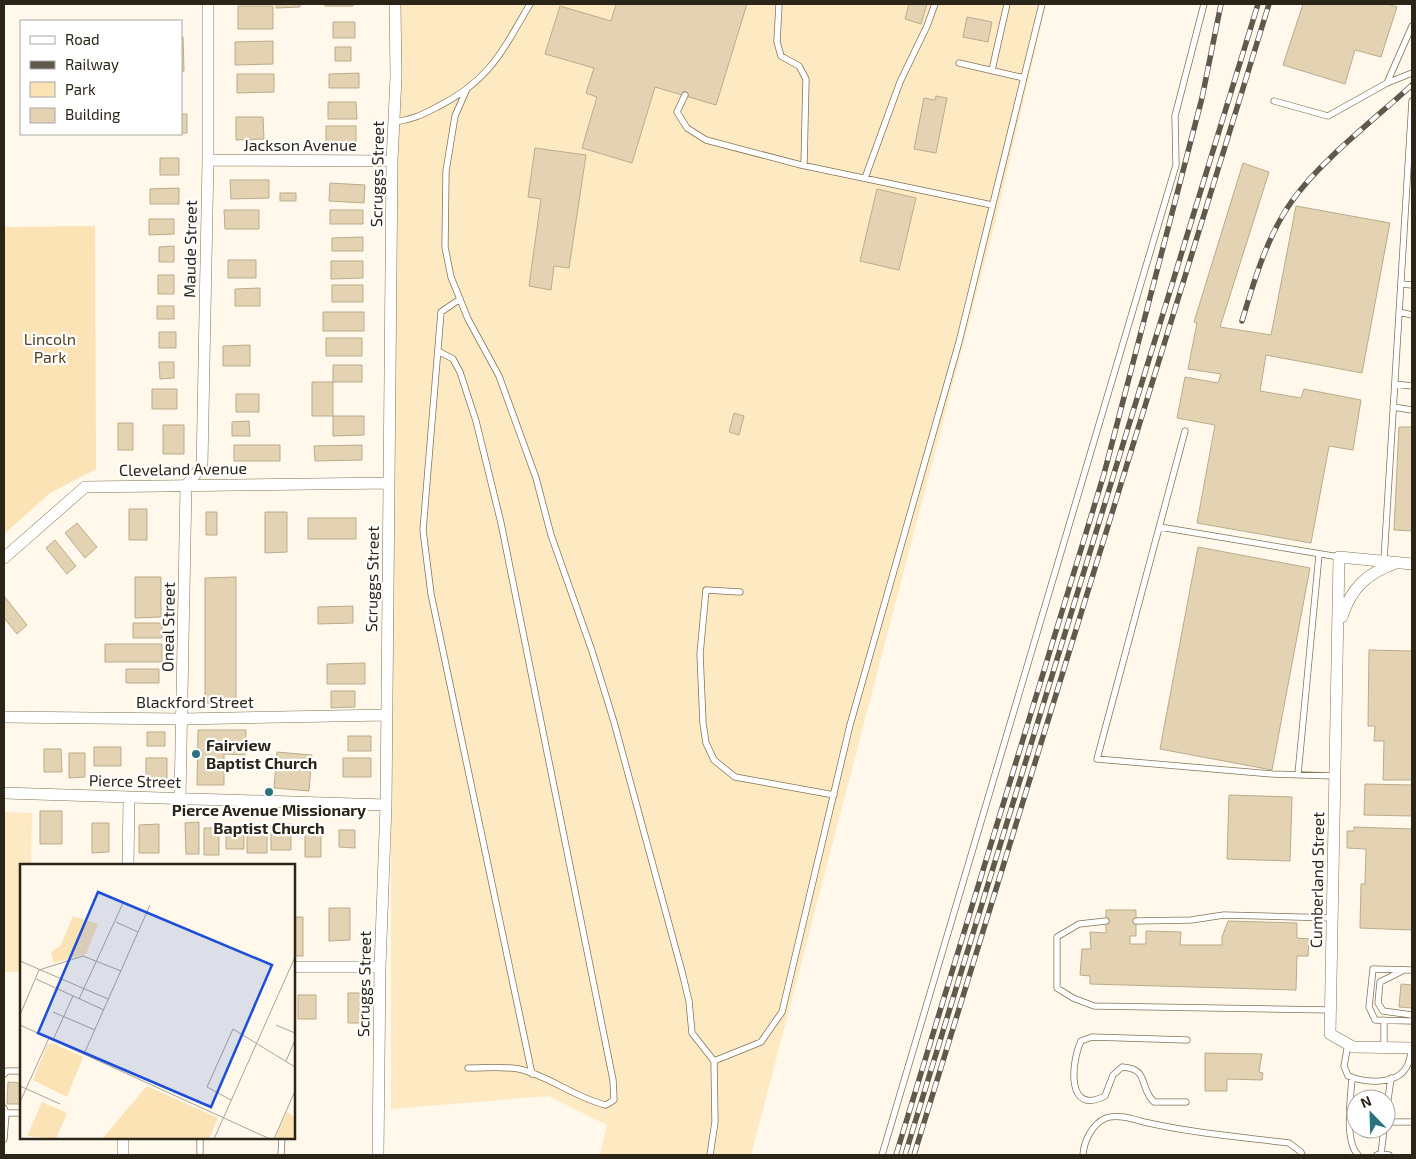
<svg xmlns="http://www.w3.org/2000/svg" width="1416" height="1159" font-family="'Exo 2',sans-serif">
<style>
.built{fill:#feeac2}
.green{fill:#fbe3b6}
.building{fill:#e4d3b3;stroke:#bbab8c}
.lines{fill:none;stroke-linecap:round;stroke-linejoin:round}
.service-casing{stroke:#837456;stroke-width:7}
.minor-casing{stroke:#837456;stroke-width:12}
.service{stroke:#fff;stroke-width:5.5}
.minor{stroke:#fff;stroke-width:11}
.rail-casing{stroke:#605a4d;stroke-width:5.5}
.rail{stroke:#fff;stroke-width:4;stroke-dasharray:11;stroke-linecap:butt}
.poi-dot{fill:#2b737e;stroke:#fff;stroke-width:2}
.labels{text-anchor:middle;stroke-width:4.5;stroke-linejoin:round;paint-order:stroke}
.street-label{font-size:16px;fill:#2b2518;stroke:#fff}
.park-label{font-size:16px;fill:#534220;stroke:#fff}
.poi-label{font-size:16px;font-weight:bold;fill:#2b2518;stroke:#fff;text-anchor:start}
.inset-road{fill:none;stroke:#aaa497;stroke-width:1}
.view{fill:#1d4ed8;fill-opacity:0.15;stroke:#1d4ed8;stroke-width:2.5}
.inset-edge{fill:none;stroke:#2b2518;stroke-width:2.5}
</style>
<rect width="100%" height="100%" fill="#fff8eb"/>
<path class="built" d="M391,4H1046L997,215L751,1155H600L607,1125L549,1096L391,1109Z
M4,812L32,813L31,865H21V972H4Z"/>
<path class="green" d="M95,226L96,469L50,493L4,534V227Z"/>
<path class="building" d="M276,4H300V7L276,8Z
M325,4H353V6H325Z
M616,4H747L716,105L655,87L632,163L582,148L597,97L586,93L594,68L545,54L560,6L611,21Z
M909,4H927L921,24L905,19Z
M1303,4H1387L1397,7L1381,57L1355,50L1345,84L1283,65Z
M238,6H273V29H238Z
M967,17L992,22L988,42L963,37Z
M333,22H355V38H333Z
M181,37H183L184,71H181Z
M273,41V64L235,65V42Z
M335,47H351V61H335Z
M359,73V88H329V74Z
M237,74H274V92L237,93Z
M936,96L947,98L936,153L914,149L924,98L935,100Z
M328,102H356L357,119H328Z
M181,114H187V133H181Z
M236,117H263L264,139L236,140Z
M326,126H356V146H326Z
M535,148L586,155L569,268L554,266L551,290L529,286L541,199L528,197Z
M160,158H179V175H160Z
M1243,163L1269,172L1220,327L1271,335L1296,206L1390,223L1362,373L1266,355L1260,391L1301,398L1304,389L1361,400L1353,450L1329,446L1311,543L1197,523L1215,425L1177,418L1185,377L1218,383L1221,374L1188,369L1197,323L1194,322Z
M230,180H269V198L231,199Z
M330,183L365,185L364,203L329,201Z
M179,188V204H150V189Z
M877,189L916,198L899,270L860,261Z
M280,193H296V201H280Z
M224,210H259V229H225Z
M330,210H363V224H330Z
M149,219H174V234L149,235Z
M363,237V251H332V238Z
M174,246V262H159V247Z
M228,260H256V278H228Z
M331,261H363V278L331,279Z
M158,275H174V294H158Z
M332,285H363V302H332Z
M260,288V306H235V289Z
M157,306H174V319H157Z
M323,312H364V331H323Z
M159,332H176V348H159Z
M326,338H362V356H326Z
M250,345V366H223V346Z
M159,362H174V378L160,379Z
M333,365H362V382H333Z
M312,382H333V416H312Z
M152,389H177V409H152Z
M236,394H259V412H236Z
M734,413L744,416L739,435L729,432Z
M333,416H364V435L333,436Z
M249,421L250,436H232V422Z
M118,423H133V450H118Z
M163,425H184V454H163Z
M1399,427H1412V531L1394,530Z
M234,445H280V461H234Z
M362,445V460L315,461L314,446Z
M129,509H147V540H129Z
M206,512H217V535H206Z
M265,512H287V552L265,553Z
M308,518H356V539H308Z
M77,523L97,547L85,558L65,533Z
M55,540L76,566L67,574L46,548Z
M1198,547L1310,568L1272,770L1160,749Z
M135,577H161V617L135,618Z
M236,577V703H205V578Z
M4,596L27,625L17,634L4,618Z
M353,606V623L318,624V607Z
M133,623H162V638H133Z
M105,644H162V662H105Z
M1369,650L1412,651V780H1383L1384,741H1374L1375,726H1368Z
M365,663V684H327V664Z
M126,669H159V683H126Z
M331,691H355V707L331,708Z
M198,730H246L245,755L224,754V785H197Z
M147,732H165V746H147Z
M348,736H371V751H348Z
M94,747H121V766H94Z
M44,749H61L62,772H44Z
M277,752L312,755L309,791L274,788Z
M69,753H85V777L69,778Z
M146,758H167V782H146Z
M343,758H371V777H343Z
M1365,784L1412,785V816L1364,815Z
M1229,795L1292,797L1290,861L1227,859Z
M40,811H62V844H40Z
M199,822V854H186L185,823Z
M92,823H109V852L92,853Z
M159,824V853H139V825Z
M267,824V853H247V825Z
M291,824V850H271V825Z
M226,827H244V849H226Z
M1354,827L1412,829V930L1360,928L1361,884H1365L1366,849L1347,848V831H1354Z
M204,828H219V855H204Z
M305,828H321V857H305Z
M339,830H355V848L339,847Z
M329,908H350V940L329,941Z
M1106,910H1136V936H1130V944H1146V931L1181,932L1180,945H1222V937L1228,921L1297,923V938L1309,939L1308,956H1297L1296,990L1090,984V976L1080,975L1082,949H1091L1090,932L1106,933Z
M294,917H303V956H294Z
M1401,984L1412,985V1008L1399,1007Z
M348,993H363L364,1023H348Z
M298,995H316V1019H298Z
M1205,1053L1262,1054L1259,1072L1263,1073L1262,1080L1227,1079V1091H1205Z
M8,1082L21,1083V1104H7Z"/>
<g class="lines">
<g class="service-casing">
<path id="service" d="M779,4L777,42L781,56L799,66L806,79L804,165
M959,63L1024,78
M992,70L1007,4
M1387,83L1412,26
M466,91L455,116L446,171L445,247L451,277L468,319L499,376L536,478L551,535L592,651L614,722L682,972L689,1001L692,1033L714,1061
M685,95L677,112L687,128L706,140L801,165L992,205
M1274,101L1328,116L1387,83L1412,73
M394,122C411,120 422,115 437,107C489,81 502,52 530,4
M865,178L900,82L927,26L935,4
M1401,284L1412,285
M460,299L441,312L423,530L431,594L532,1074
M1399,312L1412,315
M438,351L453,359L460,372L476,421L501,523L613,1080L614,1100L606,1105C575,1098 550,1076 519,1069C503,1066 484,1068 468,1068
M1395,384L1412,386
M1393,407L1412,410
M1185,431L1097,759L1272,774L1335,776
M1160,527L1339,557
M1384,560L1412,101
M740,592L706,590L700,654L703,723L706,743L714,760L735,777L834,795
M1298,774L1319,555
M1106,921L1079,924L1057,937V988L1073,998L1094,1006L1331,1010
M1136,921L1191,920L1224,915L1333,918
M1412,970L1373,969L1369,1007L1375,1020L1412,1021
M1402,971L1380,982L1378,1003L1383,1011L1412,1015
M1348,1044L1344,1066L1348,1076C1366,1083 1399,1086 1408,1064C1410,1059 1411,1053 1412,1048
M1384,1047V1020
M4,1074L7,1071H21
M1352,1077C1351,1097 1344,1141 1358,1155
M1186,1102H1154C1138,1086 1150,1069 1122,1067L1113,1075L1105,1096C1066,1116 1071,1063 1081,1041L1092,1037L1187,1040
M4,1108L6,1113L4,1139
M6,1113H21
M1386,1114L1391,1078
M1386,1122H1412
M1381,1154L1389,1155
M200,1155V1138
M281,1155L282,1138
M710,1155L715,1122L714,1061L761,1042L782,1012L850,725L959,342L1042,4
M882,1155L1176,165L1175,116L1204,4
M1083,1155C1084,1141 1092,1124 1106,1118C1118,1114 1133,1119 1144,1122C1192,1133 1240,1137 1289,1143L1301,1152L1302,1155
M1377,1155L1381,1154L1384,1129"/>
</g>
<g class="minor-casing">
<path id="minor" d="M208,160L392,161
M4,558L85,487L389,483
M1412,564L1339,557L1330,1034L1353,1047L1412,1048
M1342,617C1351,588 1367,573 1396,563
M4,717L183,719L387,715
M4,793L386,805
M180,798L186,486L202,466L208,160V7
M128,865L129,798
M294,967H380
M123,1155V1138
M378,1155L380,967L386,805L392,161L396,77L395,4"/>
</g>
<use href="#service" class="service"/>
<use href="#minor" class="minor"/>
<g class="rail-casing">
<path id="rail" d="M1242,321C1254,281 1267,236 1292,201C1320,161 1375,119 1412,85
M896,1155L1104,474L1202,98L1221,4
M905,1155L1258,4
M914,1155L1269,4"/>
</g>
<use href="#rail" class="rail"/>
</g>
<g class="poi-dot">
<circle cx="196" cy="754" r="5"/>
<circle cx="269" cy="792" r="5"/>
</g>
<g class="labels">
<g class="street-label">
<text x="300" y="151">Jackson Avenue</text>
<text transform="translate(377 174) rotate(-89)" y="6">Scruggs Street</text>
<text transform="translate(190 249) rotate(-89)" y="6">Maude Street</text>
<text transform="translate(183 469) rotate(-1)" y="6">Cleveland Avenue</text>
<text transform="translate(372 579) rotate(-89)" y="6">Scruggs Street</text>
<text transform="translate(168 627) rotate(-89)" y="6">Oneal Street</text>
<text x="195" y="708">Blackford Street</text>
<text transform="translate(135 781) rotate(1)" y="6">Pierce Street</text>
<text transform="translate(1317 880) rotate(-89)" y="6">Cumberland Street</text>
<text transform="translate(364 984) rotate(-89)" y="6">Scruggs Street</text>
</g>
<g class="park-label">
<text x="50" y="345">Lincoln<tspan x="50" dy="18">Park</tspan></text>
</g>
<g class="poi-label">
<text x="206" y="751">Fairview<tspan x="206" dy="18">Baptist Church</tspan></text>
<text x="269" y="816" text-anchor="middle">Pierce Avenue Missionary<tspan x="269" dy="18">Baptist Church</tspan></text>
</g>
</g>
<g transform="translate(20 864)">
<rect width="275" height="275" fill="#fff8eb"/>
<path d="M53,52L78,60L66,90L34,99L31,89L41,81ZM32,179L63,193L47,233L13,216L27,181ZM127,222L198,254L189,275H82ZM22,238L47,249L36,275L7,272ZM267,248L275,253V275H258L256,273Z" fill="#fbe3b6"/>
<path class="inset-road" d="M96,58L118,68M0,97L88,135M16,115L84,146M59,135L103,39M33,148L75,166M0,151L19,106L63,92L101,107M0,161L250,275M256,161L275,169M33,176L53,132M64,190L130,41M266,197L275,176M0,222L40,240M211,236L187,223L213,165L275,203M0,238L29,174M194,275L275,93M254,275L275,227"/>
<path class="view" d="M78,28L252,101L191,243L18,169Z"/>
<rect width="275" height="275" class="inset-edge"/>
</g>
<rect width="1416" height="1159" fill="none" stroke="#2b2518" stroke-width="10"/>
<rect x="20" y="20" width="162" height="115" fill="#ffffff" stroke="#aaa8a3"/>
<rect x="30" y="36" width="25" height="8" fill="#ffffff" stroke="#aaa8a3"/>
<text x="65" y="45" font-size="15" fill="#2b2518">Road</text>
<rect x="30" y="61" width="25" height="8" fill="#605a4d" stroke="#aaa8a3"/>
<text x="65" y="70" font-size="15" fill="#2b2518">Railway</text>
<rect x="30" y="82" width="25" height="15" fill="#fbe3b6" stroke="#aaa8a3"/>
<text x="65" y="95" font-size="15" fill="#2b2518">Park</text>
<rect x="30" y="108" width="25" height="15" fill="#e4d3b3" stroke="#aaa8a3"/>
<text x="65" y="120" font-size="15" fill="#2b2518">Building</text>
<g transform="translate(1371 1114) rotate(337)"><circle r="24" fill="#ffffff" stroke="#aaa8a3"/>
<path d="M0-4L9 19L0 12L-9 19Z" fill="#2b737e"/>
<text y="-8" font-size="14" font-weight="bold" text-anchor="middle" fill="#2b2518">N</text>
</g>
</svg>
